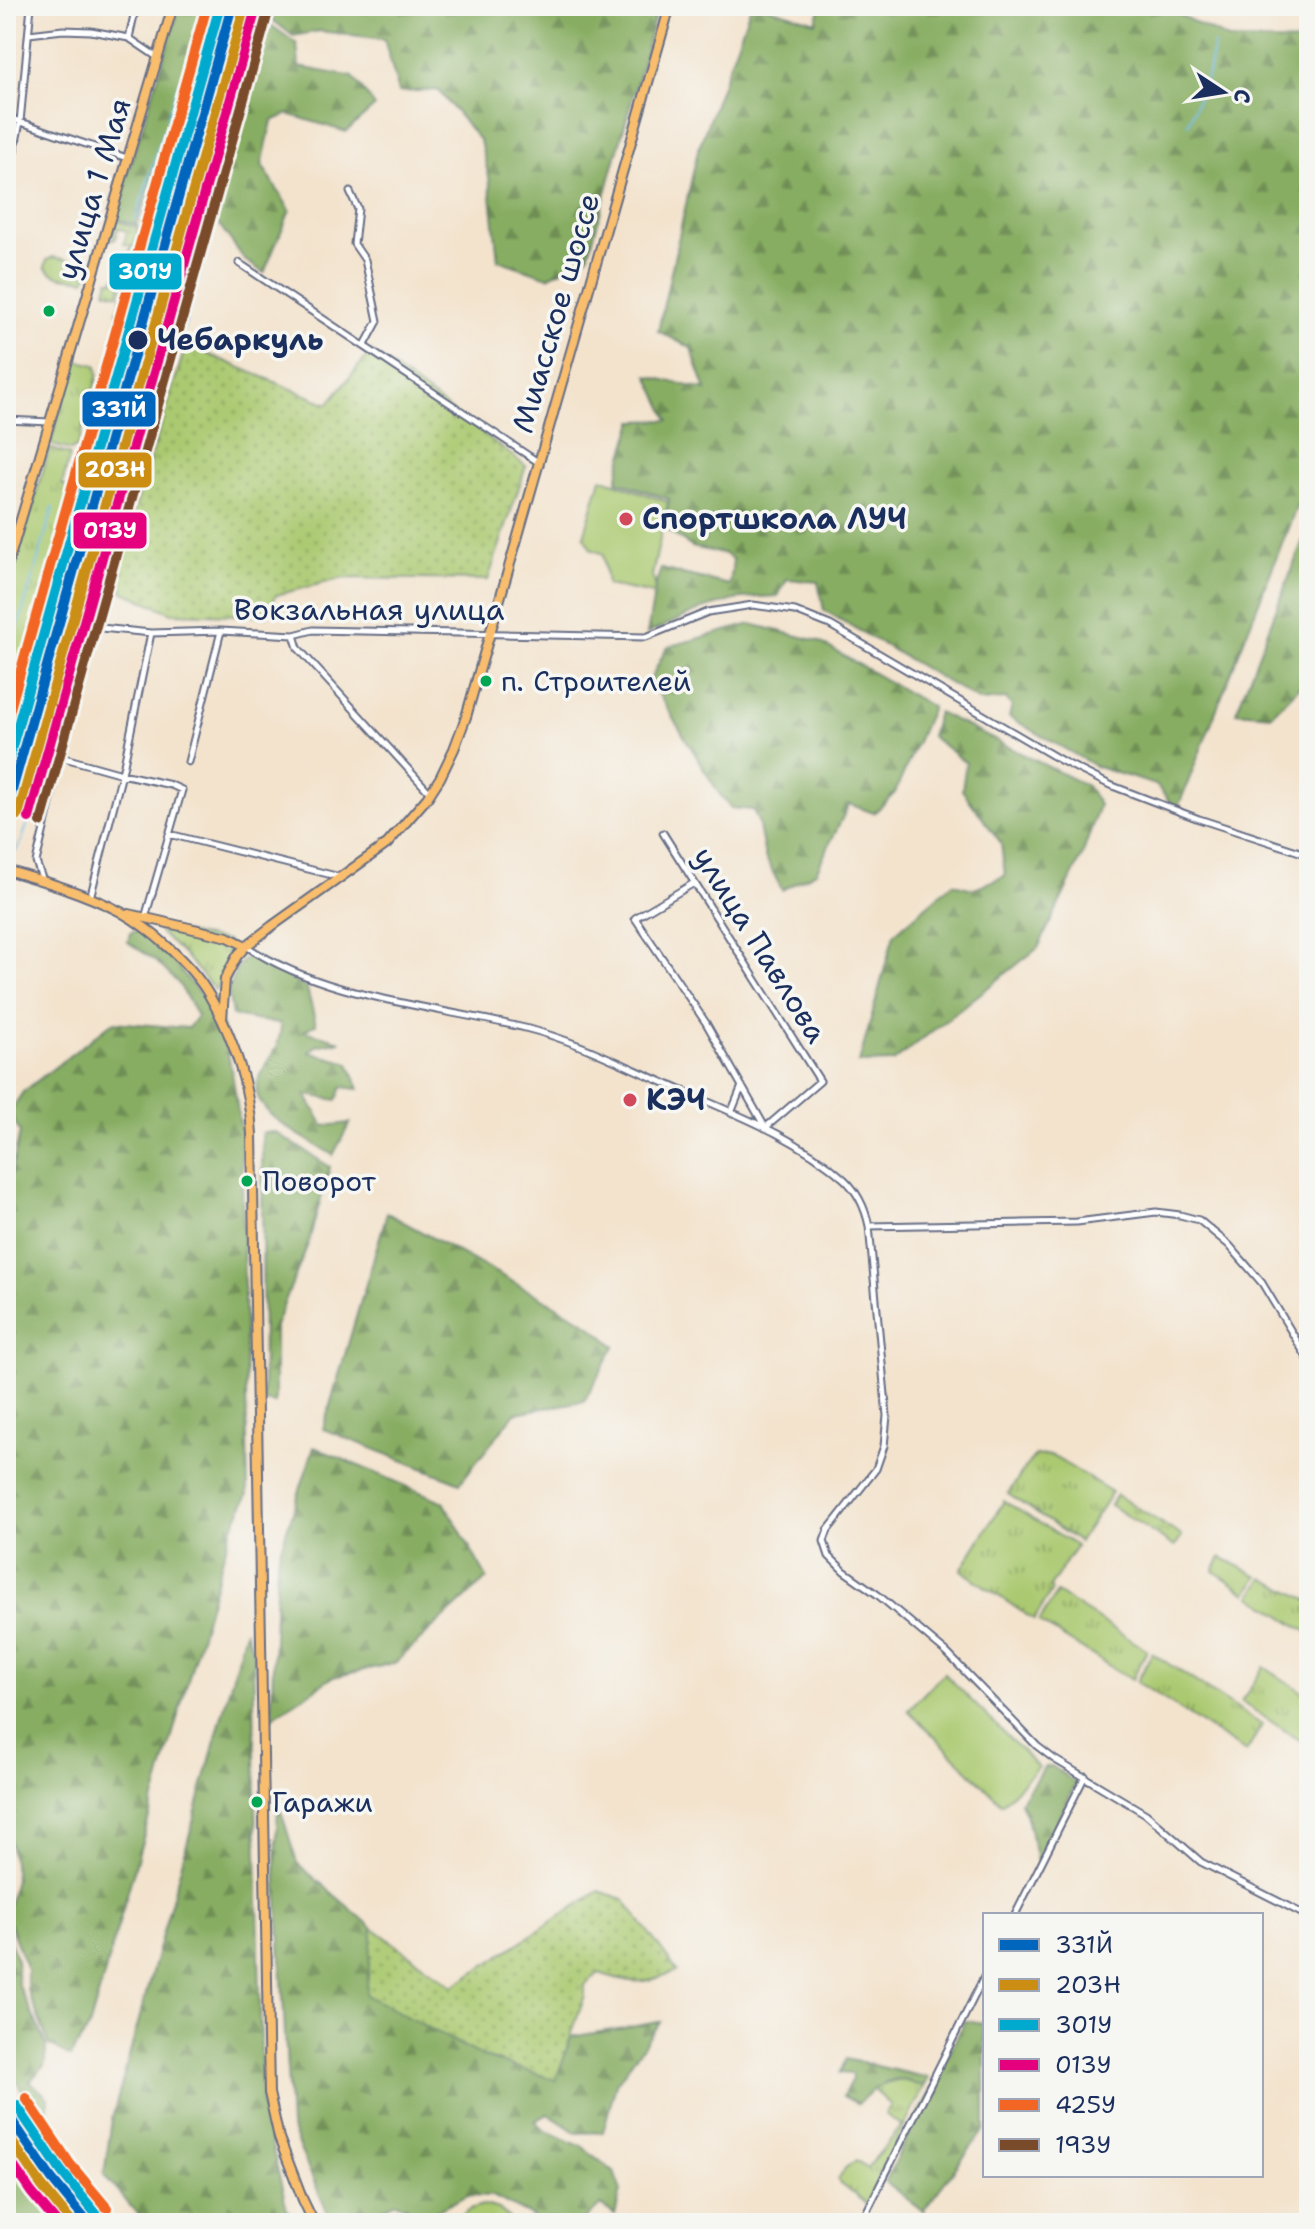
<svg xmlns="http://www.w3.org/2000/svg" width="1315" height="2229" font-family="'Shantell Sans',sans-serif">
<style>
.grass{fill:url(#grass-tufts);stroke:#627c67;stroke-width:2}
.forest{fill:url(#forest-firs);stroke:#516e60;stroke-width:2}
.garden{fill:url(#garden-dots);stroke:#627c67;stroke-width:2}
.pitch{fill:#aac970;stroke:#627c67;stroke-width:2}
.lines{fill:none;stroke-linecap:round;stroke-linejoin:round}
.stream{stroke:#6abbe5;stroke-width:2}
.minor-casing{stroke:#676e85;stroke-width:9}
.primary-casing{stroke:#676e85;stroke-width:12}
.minor{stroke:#fff;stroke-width:5}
.primary{stroke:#f9be6d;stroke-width:8}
.rail{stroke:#1b2f5e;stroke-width:2;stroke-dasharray:12 6;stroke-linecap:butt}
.rail-1-casing{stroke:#f6f6f2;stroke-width:16}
.rail-2-casing{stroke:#f6f6f2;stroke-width:16}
.rail-3-casing{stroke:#f6f6f2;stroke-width:16}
.rail-4-casing{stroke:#f6f6f2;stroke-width:16}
.rail-5-casing{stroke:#f6f6f2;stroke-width:16}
.rail-6-casing{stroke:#f6f6f2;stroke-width:16}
.rail-1{stroke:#0065bd;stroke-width:10}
.rail-2{stroke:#cb8e13;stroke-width:10}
.rail-3{stroke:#00a9ce;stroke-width:10}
.rail-4{stroke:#e5007d;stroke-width:10}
.rail-5{stroke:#f26522;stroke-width:10}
.rail-6{stroke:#7a4b2a;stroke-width:10}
.bus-dot{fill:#00a651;stroke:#f6f6f2;stroke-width:3}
.stop-dot{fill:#1b2f5e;stroke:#f6f6f2;stroke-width:3}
.poi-dot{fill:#d1495b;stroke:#f6f6f2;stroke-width:3}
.labels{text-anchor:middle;stroke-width:7;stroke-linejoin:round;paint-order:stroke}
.bus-label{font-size:28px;fill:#1b2f5e;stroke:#f6f6f2;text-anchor:start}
.street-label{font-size:30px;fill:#1b2f5e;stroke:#f6f6f2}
.stop-label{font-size:30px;font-weight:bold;fill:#1b2f5e;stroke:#f6f6f2;text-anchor:start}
.poi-label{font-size:30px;font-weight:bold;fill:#1b2f5e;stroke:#f6f6f2;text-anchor:start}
.line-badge{stroke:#f6f6f2;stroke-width:3}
.badge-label{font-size:22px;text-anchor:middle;font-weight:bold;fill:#fff}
</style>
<defs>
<pattern id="grass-tufts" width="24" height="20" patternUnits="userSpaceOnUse" patternTransform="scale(2)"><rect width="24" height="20" fill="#aac970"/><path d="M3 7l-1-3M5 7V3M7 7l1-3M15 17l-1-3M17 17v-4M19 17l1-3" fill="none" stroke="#8aa45f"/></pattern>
<pattern id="forest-firs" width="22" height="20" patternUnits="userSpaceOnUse" patternTransform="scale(2)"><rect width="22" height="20" fill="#87ad62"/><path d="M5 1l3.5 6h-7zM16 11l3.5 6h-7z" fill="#6e8d54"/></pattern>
<pattern id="garden-dots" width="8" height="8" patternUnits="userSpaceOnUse" patternTransform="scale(2)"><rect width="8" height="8" fill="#aac970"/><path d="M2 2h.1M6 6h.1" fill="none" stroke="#8aa45f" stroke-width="1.8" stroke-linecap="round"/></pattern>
</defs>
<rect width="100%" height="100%" fill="#f6f6f2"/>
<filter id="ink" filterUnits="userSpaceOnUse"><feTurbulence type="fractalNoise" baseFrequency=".0125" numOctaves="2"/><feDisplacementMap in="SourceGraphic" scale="16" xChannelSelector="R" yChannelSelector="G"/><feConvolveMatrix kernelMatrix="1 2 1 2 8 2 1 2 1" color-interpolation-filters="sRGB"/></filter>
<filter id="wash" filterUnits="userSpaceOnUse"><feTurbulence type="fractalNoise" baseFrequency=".006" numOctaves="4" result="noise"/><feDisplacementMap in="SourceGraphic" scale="32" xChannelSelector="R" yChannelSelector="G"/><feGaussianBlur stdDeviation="1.8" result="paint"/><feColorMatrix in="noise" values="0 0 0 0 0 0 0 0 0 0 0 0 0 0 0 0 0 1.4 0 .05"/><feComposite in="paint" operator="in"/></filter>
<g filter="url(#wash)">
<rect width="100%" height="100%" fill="#f3e3cd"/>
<path class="grass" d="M162,176L168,178L165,191L160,190L125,315L117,313L155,178Z
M117,221L139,228L119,294L106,291L109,280L114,281L122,251L129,253L131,246L124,244L127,231L118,228L115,240H111Z
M53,257C67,260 98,262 85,280C70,277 56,280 45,267L47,260Z
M75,360L96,365L98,374L78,446L71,450L52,445L51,443Z
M52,449L70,455L62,485L79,490L32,669L24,668L6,751V597L49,450Z
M154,927L227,941L232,946C231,957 220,980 215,990L187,958Z
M1051,1455L1112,1492L1079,1542L1008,1494L1030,1461L1036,1456Z
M1117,1495L1182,1536L1175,1547L1110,1505Z
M1004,1501L1076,1546L1050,1587L1052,1590L1034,1620L961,1570Z
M1221,1557L1258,1576L1247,1593L1214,1571Z
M1263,1578L1309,1600V1633L1251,1596Z
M1057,1593L1147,1650L1132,1680L1039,1622Z
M1152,1653L1262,1725L1246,1752L1137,1682Z
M1264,1667L1309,1696V1746L1241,1702Z
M901,2080C910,2082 916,2085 925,2085L866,2203H865L840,2183L838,2179L844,2169L856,2160L867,2168L902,2126L885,2114L891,2105L873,2089L874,2087Z"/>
<path class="forest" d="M180,6H210L178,121L162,149L137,225L118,219L116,211Z
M271,6H658L588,257L548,277L498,260L489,177L480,141L438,90L399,92L384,39L319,31L293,36L269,17Z
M751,6H763L816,22L821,6H1162L1230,40L1309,42V475L1177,810L1156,785L1097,767L1009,717L1012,706L1006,699L980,701L824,610L818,582L787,579L778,596L742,598L702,609L647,634L656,583L661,569L730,585L733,560L725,554L692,547L664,528L669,499L617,481L621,462L634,421L669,420L648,376L706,390L691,348L658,331L698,150Z
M261,18L297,44L299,67L353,77L375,106L346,132L288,114L272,121L262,165L290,210L264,273L245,260L210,212Z
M1309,525V677L1271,715L1236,712Z
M751,624L818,641L932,707L895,793L874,813L849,804L816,872L782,890L765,857L758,821L753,810L731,808L718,792L650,680L667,647Z
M938,712L1087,786L1099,805L1082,856L1038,948L893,1062L859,1063L894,934L953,883L972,889L1005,876L1001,843L962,790L966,763L931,736Z
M138,930L173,961L201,995L222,1026L232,1073L241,1131L248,1494L229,1536L89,2028L70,2057L50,2045L27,1990V1969L6,1916L15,1878L7,1820L9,1775L6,1770V1181L10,1178L20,1132L9,1113L23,1092L113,1022L188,1028L197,1016L179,984L156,961L128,942L130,933Z
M247,956L259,959L307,989L316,1024L304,1031L341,1041L316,1046L309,1052L349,1063L359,1089L342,1087L337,1100L306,1095L324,1126L350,1123L333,1155C310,1140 240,1110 260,1076C270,1059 281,1044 281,1024L232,1016L228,990L238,966Z
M275,1132L330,1167L308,1244L275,1326V1403L263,1401L262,1133Z
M387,1213L586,1322L615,1346L584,1401L515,1413L460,1483L323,1429Z
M314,1447L444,1502L487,1578L395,1663L333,1677L271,1718L277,1560Z
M245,1631L253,1650L262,2104L287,2209L296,2223H145L104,2175L112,2119Z
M1052,1766L1076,1783L1037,1862L1028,1821L1020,1802L1044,1767Z
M278,1801L297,1863L373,1928L367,1995L482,2056L556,2080L571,2037L660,2022L616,2084L603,2132L577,2133L548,2114L535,2121L544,2130L583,2147L614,2172L621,2191L615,2215L601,2205L581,2223H541L528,2214L493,2196L468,2195L426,2216L396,2202L352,2223H332L290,2126L276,1866Z
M6,1930L16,1958L18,1985L47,2045L44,2066L30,2081L48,2098V2113L34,2114L6,2061Z
M965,2021L985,2024V2129L923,2211L885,2182Z
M846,2059L929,2078L925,2085H916C895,2072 872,2088 858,2104L843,2096L852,2079V2074L840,2073Z
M6,2156L57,2223H6Z"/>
<path class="garden" d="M186,345L328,404L371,351L526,466L488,580L343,578L276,595L267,616L172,613L111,586Z
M599,1891L624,1899L677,1971C641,1984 636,1985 599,1973L585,1985V1995L556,2080L482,2056L366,1995L373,1928L453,1986Z"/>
<path class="pitch" d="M601,478L668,502L652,576L655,584L654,594L607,585L603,554L591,549L584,536Z
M944,1673L1038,1767L1002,1804L908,1710Z
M484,2205L499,2209L514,2223H455C463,2213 470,2207 484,2205Z"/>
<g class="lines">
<path class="stream" d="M191,47L206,6
M167,119L179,82
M1188,124L1207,77L1214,44
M136,220L164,128
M13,644L53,508
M6,668L11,650
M6,857L14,853L21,843L35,801L44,760L68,695L81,649L90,635L98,597L101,595L100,589L108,571L118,539L153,417L165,392L210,239L213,226L211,215L233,120L263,6"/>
</g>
</g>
<g filter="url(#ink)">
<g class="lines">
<g class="minor-casing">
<path id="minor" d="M29,34L63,30L91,31L129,38L157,57
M129,38L136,6
M6,117L127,158
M6,192L20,122L31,6
M350,192L358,209L354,244L365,260L378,321L365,345
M239,263L538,462
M6,420L50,422
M294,635L298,648L430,793
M61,757L122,774L171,785L182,790L145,918
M188,762L221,631
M663,833L820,1081L765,1128
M169,834L340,877
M43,881L36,862L90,639L93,634L101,628L151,633L221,631L294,635L313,630L646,637L708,612L753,605L795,611L830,625L1062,761L1110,785L1199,819L1309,855
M694,883L635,918L706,1023L765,1127
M90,898L122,774L151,633
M246,946C326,999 434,1006 525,1028C574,1040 621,1064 667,1084C727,1111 794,1134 844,1179C858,1192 865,1207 869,1226L887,1416L884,1446L876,1469L828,1530L824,1541L829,1556L844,1571L878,1595L947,1653L1037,1746L1054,1759L1146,1814L1201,1862L1309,1917
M731,1113L742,1086
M869,1226L1077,1222L1156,1212L1180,1215L1199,1220L1229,1245L1262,1283L1309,1361
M1015,1915L1085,1776
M861,2223L985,1975"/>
</g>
<g class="primary-casing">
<path id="primary" d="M6,570L173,6
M6,870C44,881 85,893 121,912C151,929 192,965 209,995C233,1036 250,1087 252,1134L269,2093L279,2138L303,2200L314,2223
M129,914L228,937L246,946
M222,1019L225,979L237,956L246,946L272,926L387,844L427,798L440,778L454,749L466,717L670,6"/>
</g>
<use href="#minor" class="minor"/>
<use href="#primary" class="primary"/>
<path class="rail" d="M6,756L24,674"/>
<g class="rail-1-casing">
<path id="rail-1" d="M6,812L232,6
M6,2112L51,2178L88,2223"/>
</g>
<g class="rail-2-casing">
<path id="rail-2" d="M18,815L244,9
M6,2133L41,2185L72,2223"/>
</g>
<g class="rail-3-casing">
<path id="rail-3" d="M6,768L220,6
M16,2105L61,2171L97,2215"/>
</g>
<g class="rail-4-casing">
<path id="rail-4" d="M29,818L255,12
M6,2155L31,2192L57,2223"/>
</g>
<g class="rail-5-casing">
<path id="rail-5" d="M6,723L207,6
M26,2098L70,2164L107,2208"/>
</g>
<g class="rail-6-casing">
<path id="rail-6" d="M41,822L267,16"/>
</g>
<use href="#rail-1" class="rail-1"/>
<use href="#rail-2" class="rail-2"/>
<use href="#rail-3" class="rail-3"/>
<use href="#rail-4" class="rail-4"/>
<use href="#rail-5" class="rail-5"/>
<use href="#rail-6" class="rail-6"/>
</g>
</g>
<g class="bus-dot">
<circle cx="49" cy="311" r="7"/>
<circle cx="486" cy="681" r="7"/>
<circle cx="247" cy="1181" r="7"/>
<circle cx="257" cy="1802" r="7"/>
</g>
<circle class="stop-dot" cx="138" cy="340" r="11"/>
<g class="poi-dot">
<circle cx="626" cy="519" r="8"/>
<circle cx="630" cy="1100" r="8"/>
</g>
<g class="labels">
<g class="bus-label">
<text x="501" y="691">п. Строителей</text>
<text x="262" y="1191">Поворот</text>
<text x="272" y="1812">Гаражи</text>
</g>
<g class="street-label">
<text transform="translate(94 189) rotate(-73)" y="10">улица 1 Мая</text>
<text transform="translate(556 313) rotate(-74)" y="10">Миасское шоссе</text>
<text x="369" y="620">Вокзальная улица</text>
<text transform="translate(760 945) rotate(58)" y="10">улица Павлова</text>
</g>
<g class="stop-label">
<text x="157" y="350">Чебаркуль</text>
</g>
<g class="poi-label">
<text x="642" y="529">Спортшкола ЛУЧ</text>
<text x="646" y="1110">КЭЧ</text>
</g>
</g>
<g class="line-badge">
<rect x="108" y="252" width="75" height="39" rx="8" fill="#00a9ce"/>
<rect x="81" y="390" width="76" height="38" rx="8" fill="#0065bd"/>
<rect x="77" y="451" width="76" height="38" rx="8" fill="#cb8e13"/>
<rect x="72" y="511" width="76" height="39" rx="8" fill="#e5007d"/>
</g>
<g class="badge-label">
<text x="145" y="279">301У</text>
<text x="119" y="417">331Й</text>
<text x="115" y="477">203Н</text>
<text x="110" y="538">013У</text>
</g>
<rect width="1315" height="2229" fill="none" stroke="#f6f6f2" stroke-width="32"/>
<rect x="983" y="1913" width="280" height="264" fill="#f6f6f2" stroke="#9ea6b7" stroke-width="2"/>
<rect x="999" y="1939" width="40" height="12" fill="#0065bd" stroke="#9ea6b7" stroke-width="2"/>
<text x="1055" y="1953" font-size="24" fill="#1b2f5e">331Й</text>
<rect x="999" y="1979" width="40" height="12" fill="#cb8e13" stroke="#9ea6b7" stroke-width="2"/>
<text x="1055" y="1993" font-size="24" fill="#1b2f5e">203Н</text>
<rect x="999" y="2019" width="40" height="12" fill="#00a9ce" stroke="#9ea6b7" stroke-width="2"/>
<text x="1055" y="2033" font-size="24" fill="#1b2f5e">301У</text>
<rect x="999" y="2059" width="40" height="12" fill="#e5007d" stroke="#9ea6b7" stroke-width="2"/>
<text x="1055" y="2073" font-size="24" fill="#1b2f5e">013У</text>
<rect x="999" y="2099" width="40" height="12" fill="#f26522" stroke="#9ea6b7" stroke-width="2"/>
<text x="1055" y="2113" font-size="24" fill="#1b2f5e">425У</text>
<rect x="999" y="2139" width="40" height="12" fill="#7a4b2a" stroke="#9ea6b7" stroke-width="2"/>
<text x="1055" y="2153" font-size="24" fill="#1b2f5e">193У</text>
<g transform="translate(1223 92) rotate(102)" stroke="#f6f6f2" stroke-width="6" paint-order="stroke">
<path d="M0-6L14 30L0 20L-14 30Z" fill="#1b2f5e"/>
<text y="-12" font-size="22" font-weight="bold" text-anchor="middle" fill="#1b2f5e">С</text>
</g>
</svg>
